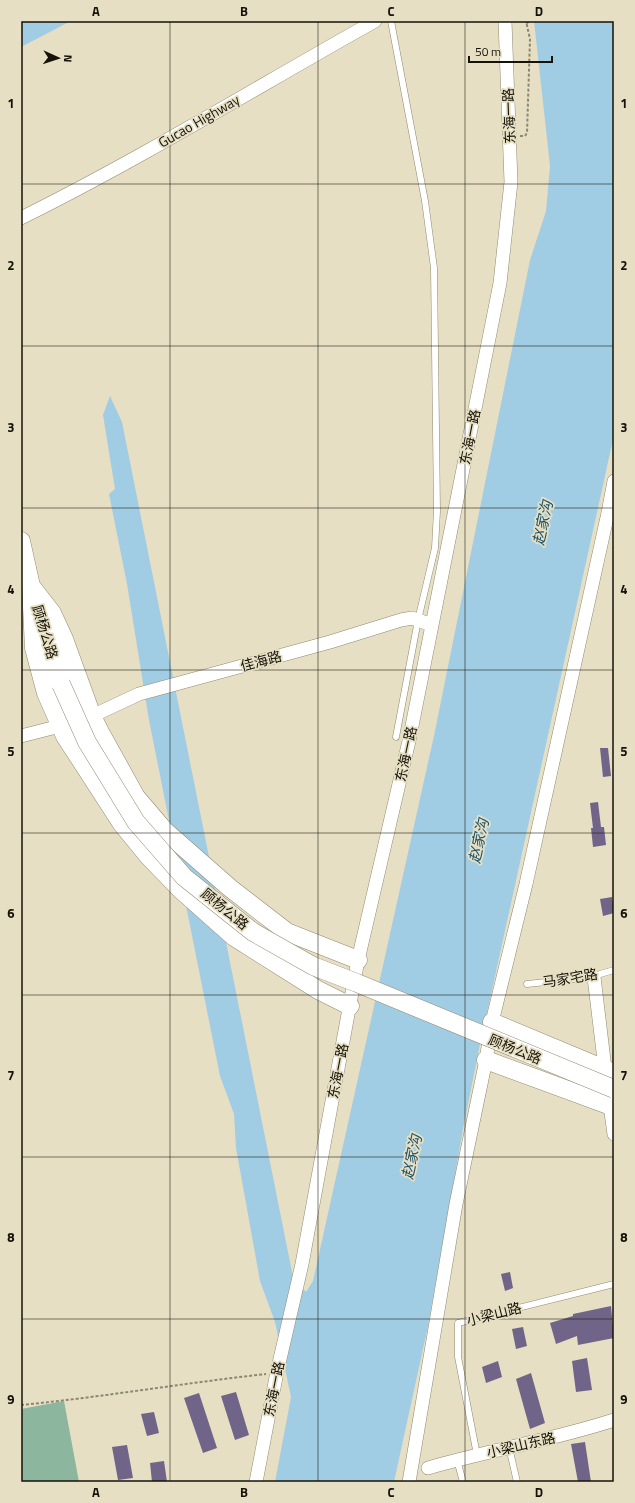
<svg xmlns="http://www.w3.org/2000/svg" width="635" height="1503" font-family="'Titillium Web','Noto Sans SC',sans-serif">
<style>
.forest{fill:#8db69e}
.water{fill:#a1cde4}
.building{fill:#706588}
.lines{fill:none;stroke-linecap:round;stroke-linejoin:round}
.lane-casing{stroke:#918a71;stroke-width:7}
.street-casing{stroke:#918a71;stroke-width:14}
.secondary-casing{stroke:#918a71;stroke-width:19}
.path{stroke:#8c8773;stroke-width:2;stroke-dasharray:3 2;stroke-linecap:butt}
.lane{stroke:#fff;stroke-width:6}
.street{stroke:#fff;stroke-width:13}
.secondary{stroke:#fff;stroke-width:18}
.secondary-bridge-casing{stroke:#918a71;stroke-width:19;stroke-linecap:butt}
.secondary-bridge{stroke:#fff;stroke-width:18}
.grid{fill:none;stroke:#151209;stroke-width:1;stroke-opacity:0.55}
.labels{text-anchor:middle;stroke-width:3.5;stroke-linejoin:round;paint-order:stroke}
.street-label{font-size:14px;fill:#151209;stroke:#e6dfc3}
.water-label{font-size:15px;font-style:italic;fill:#1a5169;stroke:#e6dfc3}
.neatline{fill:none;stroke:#151209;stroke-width:1.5}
.grid-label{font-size:13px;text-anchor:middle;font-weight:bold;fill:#151209}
</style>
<rect width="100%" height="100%" fill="#e6dfc3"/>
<path class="forest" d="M64,1401L79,1482H21V1409Z"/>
<path class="water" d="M21,21H71L21,47Z
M534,21H614V435L479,1049L463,1129L428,1326L394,1482H275L291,1397L275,1322L260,1281L236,1148L234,1114L220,1076L149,720L127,584L109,494L115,489L103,415L110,396L122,422L293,1277L306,1292L313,1281L435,731L530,260L546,211L550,166Z"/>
<path class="building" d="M600,748H608L611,776L603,777Z
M598,802L601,827H604L606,845L593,847L591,828H593L590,803Z
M612,897L614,913L603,916L600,899Z
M510,1272L513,1288L505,1291L501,1274Z
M611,1306L614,1338L578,1345L577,1336L556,1344L550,1323L573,1316V1314Z
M523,1327L527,1346L516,1349L512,1329Z
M587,1358L592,1390L576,1392L572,1361Z
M498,1361L502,1377L486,1383L482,1367Z
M531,1373L545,1423L530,1429L516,1379Z
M236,1392L249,1435L235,1440L221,1396Z
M199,1393L217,1448L203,1453L184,1398Z
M154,1412L159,1433L147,1436L141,1414Z
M585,1442L591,1482H578L571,1444Z
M127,1445L133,1478L118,1480L112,1447Z
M164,1461L167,1482H152L150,1463Z"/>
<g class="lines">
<g class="lane-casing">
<path id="lane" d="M391,21L425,201L434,268L437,511L435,548L418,620L396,737
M527,984L594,977L600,974L614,970
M509,1447L517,1482
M477,1455L458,1357V1323L614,1284
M457,1460L463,1482"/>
</g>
<g class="street-casing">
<path id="street" d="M21,218C142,158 257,87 375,21
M92,716L139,694L330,642L401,620L412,618L432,625
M21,736L60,726
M594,977L606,1077
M609,1098L614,1134
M428,1468C490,1450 553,1440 614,1420
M256,1482L277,1372L302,1264L358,960L409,741L500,283L511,182L505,21
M409,1482L456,1204L486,1060L492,1022L526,884L608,513L614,481"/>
</g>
<g class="secondary-casing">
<path id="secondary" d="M21,541L31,586L61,684
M31,586L34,648L46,693L65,736L122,824L149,857L180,889L234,937L318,990L350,1006
M31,586L52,613L64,639L92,716L100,732L136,797L165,831L230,888L287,932L358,960
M492,1022L614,1073
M486,1060L614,1107"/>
</g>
<path class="path" d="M526,23L532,21
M520,136H525L527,133L530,39L526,21
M21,1405C103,1397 184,1383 266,1374"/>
<use href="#lane" class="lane"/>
<use href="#street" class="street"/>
<use href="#secondary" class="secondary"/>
<g class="secondary-bridge-casing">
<path id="secondary-bridge" d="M61,684L87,742L136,822L184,877L253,932L313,966L357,983L614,1089"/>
</g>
<use href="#secondary-bridge" class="secondary-bridge"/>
</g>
<path class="grid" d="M170,21V1482M318,21V1482M465,21V1482M21,184H614M21,346H614M21,508H614M21,670H614M21,833H614M21,995H614M21,1157H614M21,1319H614"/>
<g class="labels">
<g class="street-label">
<text transform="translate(509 116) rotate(-92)" y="5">东海一路</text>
<text transform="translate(199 121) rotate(-30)" y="5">Gucao Highway</text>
<text transform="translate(470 437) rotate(-79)" y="5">东海一路</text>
<text transform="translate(45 632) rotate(73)" y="5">顾杨公路</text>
<text transform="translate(261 661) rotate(-15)" y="5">佳海路</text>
<text transform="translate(406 754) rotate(-78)" y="5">东海一路</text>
<text transform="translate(225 909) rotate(39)" y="5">顾杨公路</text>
<text transform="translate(570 978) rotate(-9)" y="5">马家宅路</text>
<text transform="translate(515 1049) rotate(22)" y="5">顾杨公路</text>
<text transform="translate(338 1071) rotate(-79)" y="5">东海一路</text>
<text transform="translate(494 1314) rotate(-14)" y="5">小梁山路</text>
<text transform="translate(274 1389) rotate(-79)" y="5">东海一路</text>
<text transform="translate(521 1445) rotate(-13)" y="5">小梁山东路</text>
</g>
<g class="water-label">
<text transform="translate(543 523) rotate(-78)" y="5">赵家沟</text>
<text transform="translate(479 841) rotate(-78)" y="5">赵家沟</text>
<text transform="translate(412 1157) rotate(-78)" y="5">赵家沟</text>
</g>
</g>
<rect width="635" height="1503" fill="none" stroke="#e6dfc3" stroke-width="44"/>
<g transform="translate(58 58) rotate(93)" stroke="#e6dfc3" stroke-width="3" paint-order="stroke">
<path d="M0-3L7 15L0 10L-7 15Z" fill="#151209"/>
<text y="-6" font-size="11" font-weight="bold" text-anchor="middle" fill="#151209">N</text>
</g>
<path d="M469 56v6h83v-6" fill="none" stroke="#151209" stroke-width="2"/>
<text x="475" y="56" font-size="12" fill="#151209" stroke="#e6dfc3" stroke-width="3" paint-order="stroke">50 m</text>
<rect x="22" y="22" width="591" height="1459" class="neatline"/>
<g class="grid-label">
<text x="96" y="16">A</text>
<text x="244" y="16">B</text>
<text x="391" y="16">C</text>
<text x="539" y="16">D</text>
<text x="11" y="108">1</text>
<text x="624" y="108">1</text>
<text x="11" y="270">2</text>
<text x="624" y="270">2</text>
<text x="11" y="432">3</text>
<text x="624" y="432">3</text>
<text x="11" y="594">4</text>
<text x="624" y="594">4</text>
<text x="11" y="756">5</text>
<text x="624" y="756">5</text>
<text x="11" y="918">6</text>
<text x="624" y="918">6</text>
<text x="11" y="1080">7</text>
<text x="624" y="1080">7</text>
<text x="11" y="1242">8</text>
<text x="624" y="1242">8</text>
<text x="11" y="1404">9</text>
<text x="624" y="1404">9</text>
<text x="96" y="1497">A</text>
<text x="244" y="1497">B</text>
<text x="391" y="1497">C</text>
<text x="539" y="1497">D</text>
</g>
</svg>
